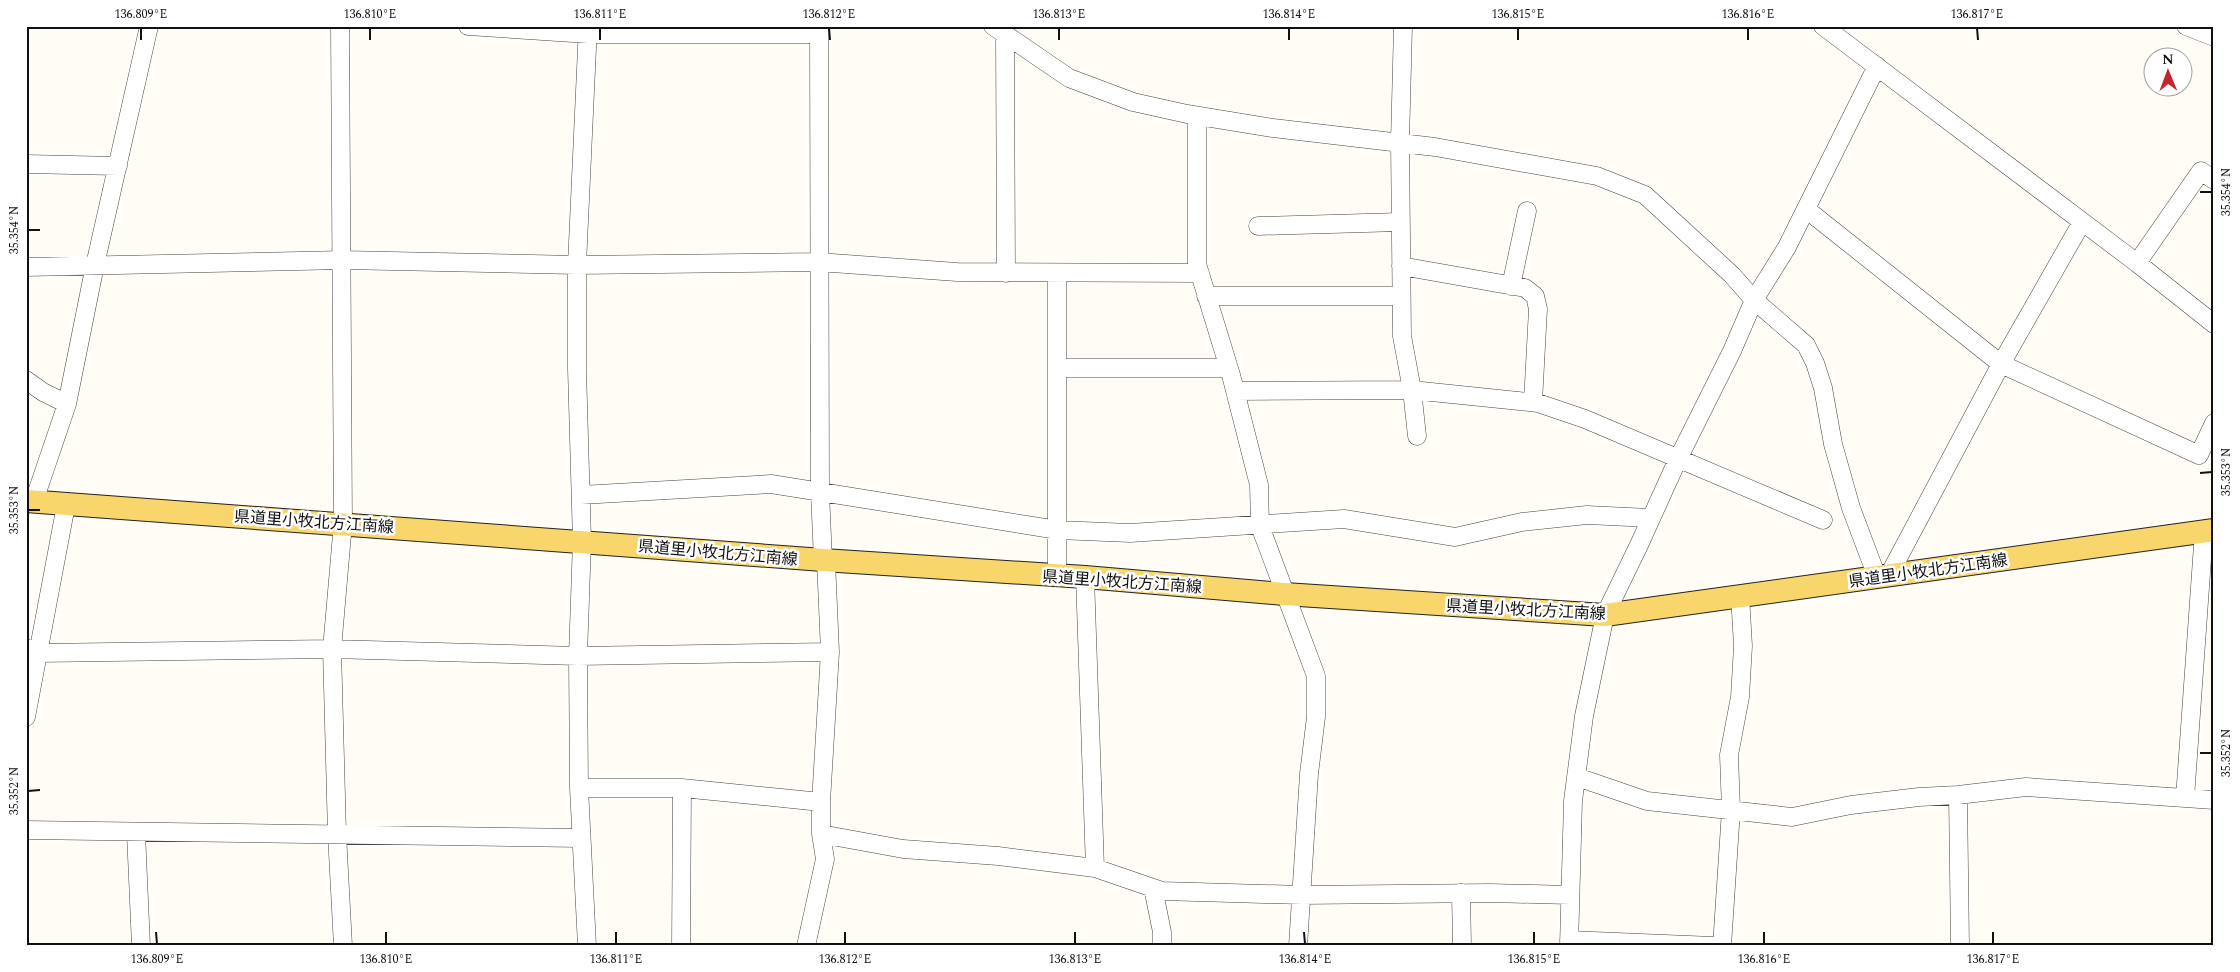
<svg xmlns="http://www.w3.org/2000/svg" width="2240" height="972" font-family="Spectral,'Noto Sans JP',serif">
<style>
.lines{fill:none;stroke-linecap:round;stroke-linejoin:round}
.minor-casing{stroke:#444;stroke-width:19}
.major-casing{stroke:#222;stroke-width:24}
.minor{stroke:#fff;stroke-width:18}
.major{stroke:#f9d66b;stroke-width:22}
.ticks{fill:none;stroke:#111;stroke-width:2}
.labels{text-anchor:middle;stroke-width:5;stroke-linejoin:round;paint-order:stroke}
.street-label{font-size:16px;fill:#111;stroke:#fff}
.neatline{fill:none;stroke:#111;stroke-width:2}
.ticks-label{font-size:12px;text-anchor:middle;fill:#111}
</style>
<rect width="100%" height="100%" fill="#fffdf5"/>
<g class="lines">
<g class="minor-casing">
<path id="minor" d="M340,26L343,523L332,649L337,834L343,946
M468,26L588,34H819
M819,26L820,492L823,560
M993,26L1069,78L1133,102L1187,114L1273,128L1435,147L1597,176L1645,195L1732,275L1754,300L1806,345L1815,363L1823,388L1833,444L1851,508L1877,577
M1403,26L1400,142L1402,336L1412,390L1417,436
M1823,26L2137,263L2214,324
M2186,26L2214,37
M1005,35L1006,273
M1197,116V264L1231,375L1259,485L1260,526L1316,676V717L1309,774L1298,946
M26,164L118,166
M1806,209L2001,364L2199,455L2214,423
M1258,226L1400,222
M2137,263L2201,171L2214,180
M1401,266L1525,288L1535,296L1538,309L1533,402
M26,267L343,260L577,265L818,262L957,272L1200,273
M1057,273V575
M1511,286L1527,211
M1206,296H1401
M1057,368H1229
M26,380L43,392L67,404
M1235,391L1412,390L1538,403L1585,419L1823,520
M581,495L771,484L1058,530L1130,533L1344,519L1455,537L1522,522L1587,515L1650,518
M34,501L67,404L95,265L149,26
M1889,575L2001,364L2082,222
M1085,577L1095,868
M26,648L39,653L332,649L578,656L830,652
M26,717L66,505
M1577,777L1647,801L1792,817L1851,805L1919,797L1958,795L2026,787L2214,800
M579,788H682L821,802
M1958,795L1960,946
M2185,798L2204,531
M26,830L581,838
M136,833L141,946
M821,834L903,849L998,856L1095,868L1162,891L1302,895L1490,893L1570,895
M1153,888L1162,932V946
M1461,893L1462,946
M1569,940L1713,946
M587,946L579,788L578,656L582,541L577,369V265L588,26
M681,946L682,788
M806,946L825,859L821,834V802L830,652L826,561
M1569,946L1573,801L1584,716L1605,615L1639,545L1678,459L1732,351L1754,300L1787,247L1877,66
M1722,946L1731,810L1729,755L1740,697L1743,646L1740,595"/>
</g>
<g class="major-casing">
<path id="major" d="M26,501L823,560L1085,577L1284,594L1605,615L2214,530"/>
</g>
<use href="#minor" class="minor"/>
<use href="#major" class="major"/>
</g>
<path class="ticks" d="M141,28V40M370,28V40M600,28V40M829,28L830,40M1059,28V40M1289,28V40M1518,28V40M1748,28V40M1977,28L1978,40M2200,192H2212M28,230H40M2200,473L2212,472M28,510H40M2200,753H2212M28,791L40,790M156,932L157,944M386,932V944M616,932V944M845,932V944M1075,932V944M1304,932L1305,944M1534,932V944M1764,932V944M1993,932V944"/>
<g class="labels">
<g class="street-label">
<text transform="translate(314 521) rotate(4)" y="6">県道里小牧北方江南線</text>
<text transform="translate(718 552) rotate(5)" y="6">県道里小牧北方江南線</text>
<text transform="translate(1928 570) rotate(-8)" y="6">県道里小牧北方江南線</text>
<text transform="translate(1122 581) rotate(4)" y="6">県道里小牧北方江南線</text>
<text transform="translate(1526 609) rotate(3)" y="6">県道里小牧北方江南線</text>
</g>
</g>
<rect width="2240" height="972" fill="none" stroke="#ffffff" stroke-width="55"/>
<g transform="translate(2168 72) rotate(359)"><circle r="24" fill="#ffffff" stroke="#a0a0a0"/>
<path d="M0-4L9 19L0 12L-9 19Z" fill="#c4262e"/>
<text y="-8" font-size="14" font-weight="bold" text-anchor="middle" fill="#111111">N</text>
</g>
<rect x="28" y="28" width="2184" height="916" class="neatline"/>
<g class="ticks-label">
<text x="141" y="18">136.809°E</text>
<text x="370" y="18">136.810°E</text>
<text x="600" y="18">136.811°E</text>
<text x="829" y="18">136.812°E</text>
<text x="1059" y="18">136.813°E</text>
<text x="1289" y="18">136.814°E</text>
<text x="1518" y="18">136.815°E</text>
<text x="1748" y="18">136.816°E</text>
<text x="1977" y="18">136.817°E</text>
<text transform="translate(2226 192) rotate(-90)" y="4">35.354°N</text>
<text transform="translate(14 230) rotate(-90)" y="4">35.354°N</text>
<text transform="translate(2226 472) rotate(-90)" y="4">35.353°N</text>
<text transform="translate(14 510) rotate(-90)" y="4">35.353°N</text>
<text transform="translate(2226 753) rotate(-90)" y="4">35.352°N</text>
<text transform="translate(14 791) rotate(-90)" y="4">35.352°N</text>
<text x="157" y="963">136.809°E</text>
<text x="386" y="963">136.810°E</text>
<text x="616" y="963">136.811°E</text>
<text x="845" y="963">136.812°E</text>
<text x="1075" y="963">136.813°E</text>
<text x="1305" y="963">136.814°E</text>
<text x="1534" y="963">136.815°E</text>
<text x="1764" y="963">136.816°E</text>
<text x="1993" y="963">136.817°E</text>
</g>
</svg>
